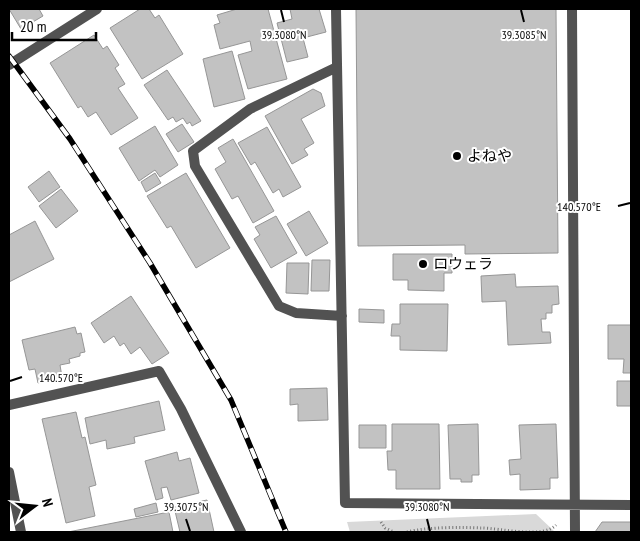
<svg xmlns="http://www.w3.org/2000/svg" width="640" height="541" font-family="'PT Sans Narrow','Noto Sans JP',sans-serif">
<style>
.green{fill:#d9d9d9}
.building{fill:#c2c2c2;stroke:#969696}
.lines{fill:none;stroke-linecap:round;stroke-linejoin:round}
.path{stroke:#747474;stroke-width:3;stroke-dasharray:1 2.5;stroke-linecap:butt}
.minor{stroke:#525252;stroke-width:10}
.tertiary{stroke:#525252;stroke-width:10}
.rail-casing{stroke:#000;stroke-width:5.5}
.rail{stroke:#fff;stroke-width:4;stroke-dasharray:11;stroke-linecap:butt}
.ticks{fill:none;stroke:#000;stroke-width:2}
.poi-dot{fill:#000;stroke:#fff;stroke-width:2}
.labels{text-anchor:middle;stroke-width:4;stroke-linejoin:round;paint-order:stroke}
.poi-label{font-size:15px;fill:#000;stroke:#fff;text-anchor:start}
.ticks-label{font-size:12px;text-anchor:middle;fill:#000;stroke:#fff;stroke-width:4;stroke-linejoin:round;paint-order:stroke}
</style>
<rect width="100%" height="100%" fill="#fff"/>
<path class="green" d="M536,514L555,532H350L347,522Z"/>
<path class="building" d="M9,9H39L43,16L21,29Z
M140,9H149L155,18L159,15L183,54L142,79L110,28Z
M237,9H268L287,79L248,89L238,55L252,51L250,41L220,49L214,25L220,23L217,15Z
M290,9H319L326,32L303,38L308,57L287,62L277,23L292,19Z
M356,9H556L558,253L465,254V245L358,246Z
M94,35L103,49L107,46L119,65L115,68L125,84L118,88L138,118L111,135L96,112L88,117L81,106L78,108L50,63Z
M232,51L245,99L214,107L203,59Z
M167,70L201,121L192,126L190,122L187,124L183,118L176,122L173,117L168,120L144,85Z
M313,89L321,93L325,106L301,119L314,143L304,149L308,155L292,164L265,116Z
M182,124L194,142L178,152L166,134Z
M155,126L178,165L160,177L155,170L139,181L119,148Z
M267,127L301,187L283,197L279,189L273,193L255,162L251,165L238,143Z
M233,139L274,211L253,223L238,196L232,199L215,169L226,162L218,148Z
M49,171L60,187L39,202L28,187Z
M155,173L161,183L146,192L141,182Z
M186,173L230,248L196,268L171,226L167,228L147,196Z
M61,189L78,211L56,228L39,206Z
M309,211L328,243L306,256L287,224Z
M276,216L297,253L271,268L254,239L260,235L255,227Z
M35,221L54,259L9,282V235Z
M393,254H452V273H444V291L408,290V280H393Z
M312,260H330L329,291H311Z
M287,263H309L308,294L286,293Z
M515,274L516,287L558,286L559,304L552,305V313H546V319H541L542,332H550L551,343L508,345L506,301L482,302L481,276Z
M131,296L169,353L152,364L140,347L131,354L124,343L120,346L114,336L104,343L91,323Z
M400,304H448L447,351L400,350V336H391L392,324H400Z
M359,309L384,310V323L359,322Z
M608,325H631V373H623L624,359H608Z
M75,327L77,334L81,333L85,352L80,353V356L69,359L70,363L60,365L62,377L38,383L35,369L29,370L22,340Z
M617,381H631V406H617Z
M327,388L328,420L298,421V404L290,405V389Z
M159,401L165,430L134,437L135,443L107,449L106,440L90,444L85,418Z
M76,412L82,438L85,437L96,485L89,487L95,516L66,523L42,419Z
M392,424H439L440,489H396V470H388L387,451H392Z
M478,424L479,475H472V482H461V479H450L448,425Z
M556,424L558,478H550V489L520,490V474L510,475L509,460L521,459L519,425Z
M359,425H386V448H359Z
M177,452L179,461L190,458L199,493L171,500L167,487L161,488L163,498L156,500L145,461Z
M207,500L214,532H180L174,507Z
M156,503L158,512L136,517L134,509Z
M169,512L173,532H68Z
M602,522H631V532H595Z"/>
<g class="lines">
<path class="path" d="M381,522L385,528L394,532
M407,532C427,527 460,527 481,528C500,528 543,539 556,525"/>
<path class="minor" d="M336,9L345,503L631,505
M572,9L575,532
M9,65L97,9
M337,67L250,109L193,151L195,166L279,306L296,313L342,316
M9,405L159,371L181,409L241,532"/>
<path class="tertiary" d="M9,472L21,532"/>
<g class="rail-casing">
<path id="rail" d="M9,56L70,139L150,263L231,400L286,532"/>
</g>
<use href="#rail" class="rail"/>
</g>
<path class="ticks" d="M281,10L284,22M521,10L524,22M618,206L630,203M10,381L22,377M186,519L190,531M427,519L430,531"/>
<g class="poi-dot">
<circle cx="457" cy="156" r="5"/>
<circle cx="423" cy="264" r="5"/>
</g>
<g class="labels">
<g class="poi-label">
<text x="467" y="161">よねや</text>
<text x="433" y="269">ロウェラ</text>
</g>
</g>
<g class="ticks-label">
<text x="284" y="39">39.3080°N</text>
<text x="524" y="39">39.3085°N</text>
<text x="579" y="211">140.570°E</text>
<text x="61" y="382">140.570°E</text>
<text x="186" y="511">39.3075°N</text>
<text x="427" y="511">39.3080°N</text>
</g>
<rect width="640" height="541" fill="none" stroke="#000000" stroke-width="20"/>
<g transform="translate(35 506) rotate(74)" stroke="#ffffff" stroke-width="4" paint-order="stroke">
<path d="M0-4L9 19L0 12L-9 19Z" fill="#000000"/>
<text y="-8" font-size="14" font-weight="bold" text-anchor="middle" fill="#000000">N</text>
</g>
<path d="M12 32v8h84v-8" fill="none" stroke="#000000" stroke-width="2.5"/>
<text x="20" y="32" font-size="15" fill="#000000" stroke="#ffffff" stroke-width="4" paint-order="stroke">20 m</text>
</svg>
